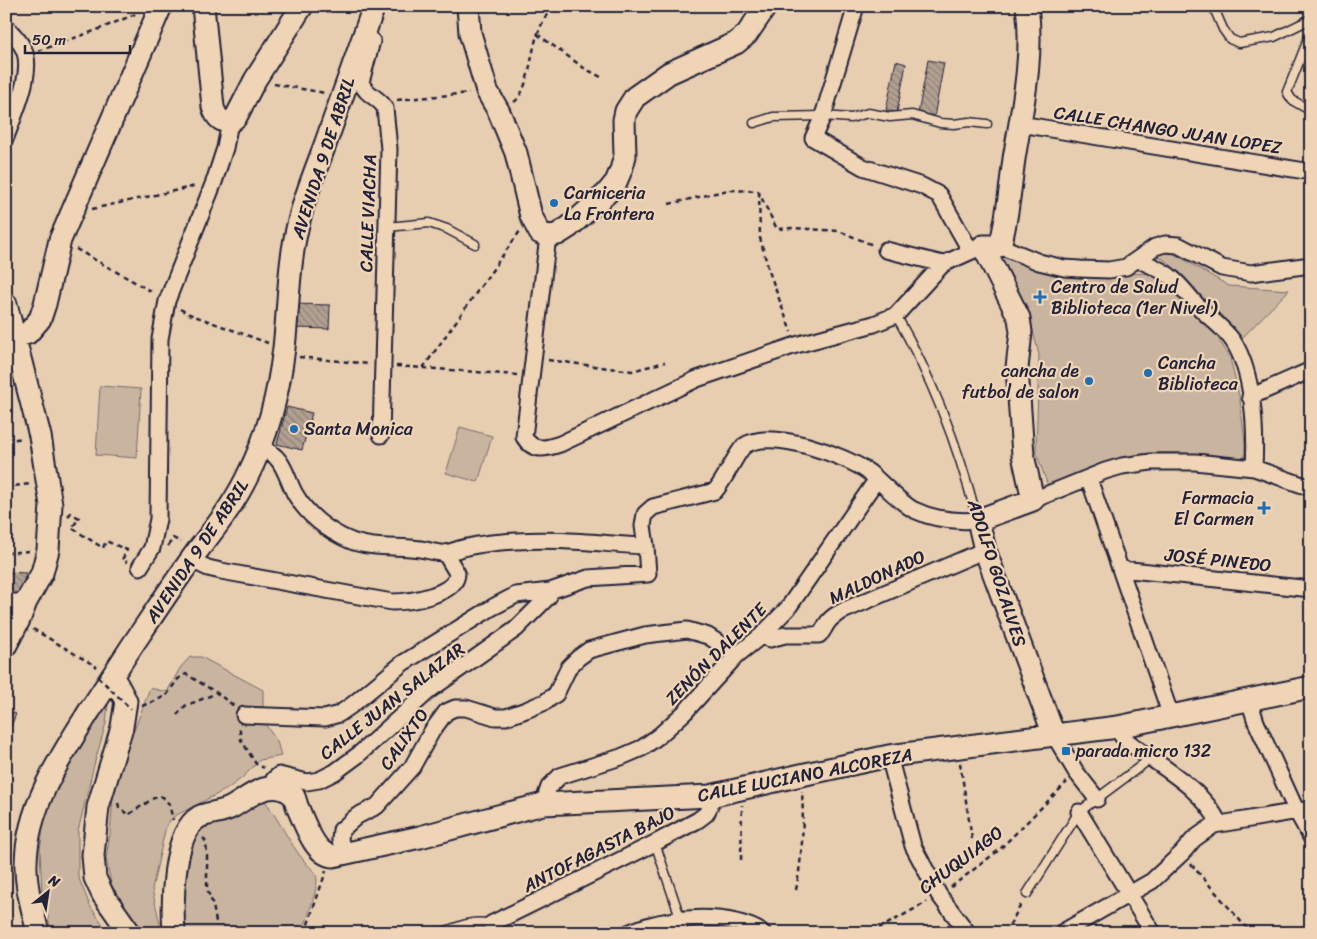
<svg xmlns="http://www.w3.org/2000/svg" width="1317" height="939" font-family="Sriracha,sans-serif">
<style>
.park{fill:#c9b49f;stroke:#766b6d}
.building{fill:url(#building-back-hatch);stroke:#22223b}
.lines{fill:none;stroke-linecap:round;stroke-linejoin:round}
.lane-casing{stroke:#22223b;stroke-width:11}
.street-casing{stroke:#22223b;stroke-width:19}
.secondary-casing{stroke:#22223b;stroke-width:25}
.path{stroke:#22223b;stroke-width:2.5;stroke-dasharray:5 4;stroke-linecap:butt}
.lane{stroke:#efd5b6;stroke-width:8}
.street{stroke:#efd5b6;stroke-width:15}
.secondary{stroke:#efd5b6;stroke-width:21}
.path-bridge{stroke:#22223b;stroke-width:2.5;stroke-dasharray:5 4;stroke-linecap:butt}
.poi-dot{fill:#1f6fb2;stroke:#efd5b6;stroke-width:2}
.labels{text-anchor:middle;stroke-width:4.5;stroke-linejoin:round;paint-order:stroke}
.street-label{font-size:18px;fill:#22223b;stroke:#efd5b6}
.poi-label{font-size:18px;fill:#22223b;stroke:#efd5b6;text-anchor:start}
</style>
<defs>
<pattern id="building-back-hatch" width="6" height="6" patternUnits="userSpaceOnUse" patternTransform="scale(1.25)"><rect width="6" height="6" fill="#b2a091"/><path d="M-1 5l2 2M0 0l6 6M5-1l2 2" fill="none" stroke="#908278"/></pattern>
</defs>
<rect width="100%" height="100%" fill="#e7ceb1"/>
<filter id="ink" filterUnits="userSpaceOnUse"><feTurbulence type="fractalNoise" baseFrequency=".02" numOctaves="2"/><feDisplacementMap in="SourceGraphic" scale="10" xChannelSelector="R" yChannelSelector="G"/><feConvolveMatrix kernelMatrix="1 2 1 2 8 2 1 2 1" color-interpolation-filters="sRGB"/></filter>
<g filter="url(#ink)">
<path class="park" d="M1164,248L1229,286L1289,290L1243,337L1237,338C1218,317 1178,262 1153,254Z
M1016,255L1114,274L1157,273L1169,277L1212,328L1230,358L1240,400L1245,443V458C1209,456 1171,449 1136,455C1105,460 1077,474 1048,486L1036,452L1039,355L1033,331L1022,300L1000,256Z
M100,386L141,389L137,458L96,455Z
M460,427L492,436L478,482L446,473Z
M190,657H201L263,690V714L267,727L277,741L281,756L260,760L242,778L227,789L173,817L166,826L152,889L162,933H145L143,926L137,925L111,884L106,858L110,834L114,784L150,688L167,692L180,668Z
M108,705L106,723L94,765L78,831V876L90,906L109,933H52L42,895L40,850L45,816L58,786L97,720Z
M262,797C278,817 288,842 305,862C310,868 317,872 317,881C316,893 307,922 301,933H180V829Z"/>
<path class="building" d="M928,60L944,63L934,117L918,114Z
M896,61L906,64L897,112L886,110Z
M295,304L330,305L329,329L294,328Z
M287,407L312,413L302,450L277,444Z
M8,572L26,573L19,598H6Z
M6,710L16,714L9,731L6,730Z"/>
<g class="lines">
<g class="lane-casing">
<path id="lane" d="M1213,6L1223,29L1230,39L1239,43L1274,37L1311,19
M1311,32L1287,92L1292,100L1311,111
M754,123L773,117L823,116L851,118L868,113L890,117L912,115L940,123L954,124L969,122L987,124
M387,227L429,223L447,229L475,244
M896,315C932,378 959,448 977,519
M655,843L681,920L683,933
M1027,894L1079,812L1150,759
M441,933C457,927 474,919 491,924"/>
</g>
<g class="street-casing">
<path id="street" d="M856,6L823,116L813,138L863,167L922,186L939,195L970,250
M6,27C14,35 24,45 26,57C30,80 14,115 6,137
M372,41L361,82C365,95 379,97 385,108L389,149L381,435
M1020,124L1311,172
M548,236L524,437C533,452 545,449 560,444L697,379L796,345L874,324L896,315L943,264L983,246
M1000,246L1039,262L1064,268L1080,269L1109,270L1126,267L1155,247L1165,244L1178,245L1222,268L1251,273L1311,265
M886,250L943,264
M1139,260C1150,265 1163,270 1172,278C1182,286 1189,297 1198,306C1209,318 1224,328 1233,341C1254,374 1256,430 1254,468
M1250,397L1311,370
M261,448C284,456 285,475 295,494C307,515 328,531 349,540C369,549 399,546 420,549C428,550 438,554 446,553C454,551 461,548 468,547C484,543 501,542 517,541C559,538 603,544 646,546L643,526L645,514L653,507L715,491C725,480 736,453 744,446C770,427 847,456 870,473C882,483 902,504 914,510C933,519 956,522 978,520
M1089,479L1171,716
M1033,500L1105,471L1122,466L1151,462H1195L1254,468L1311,488
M191,560L208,568L221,571L392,602C409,602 457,595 457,573L445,553
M140,567L152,548L158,519L160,339L167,301L214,182L225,148L230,122
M1121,569L1311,589
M6,602H26
M761,636L770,639L785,635H819C824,631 824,627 828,622C832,616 839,613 845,610L985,550
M1249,700L1256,722L1297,812L1311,837
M244,715L325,718L339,714L352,705L403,663L493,607L516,595L550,591L588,578L648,574L646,546
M1118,727L1122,736L1131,744C1162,768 1201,787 1219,823
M1054,735L1076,772L1097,799
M889,756L913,846L939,895L968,933
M270,787L274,779L279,775L307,782L319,780L335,772L358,755L430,690L516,629L549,596L550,591
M543,804L549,787L560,776L621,757L642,748L660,735L685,712L737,655L761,636L788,608L877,479
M1079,812L1153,933
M344,853L340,840L341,830L357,816L377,806L412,767L432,731L446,712L455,708H466L495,717H506L526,710L545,702L556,694L569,667L578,658L589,650L645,635L687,630L708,636L737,655
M491,924L655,843L698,820L706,814L710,806V796
M628,933C665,916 728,911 763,933
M1061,933L1152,881L1182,853L1194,839L1214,825L1311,809"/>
</g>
<g class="secondary-casing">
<path id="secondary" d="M203,6L213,107C216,117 220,122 230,122L236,117L255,80L302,6
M468,6L470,33L487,91L499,112L516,153L531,216L540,233L548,236L558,234L569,227L607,193L616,182L621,170L625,156L624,120L626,111L635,97L669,73L736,43L747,34L766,6
M1027,6C1034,57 1022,109 1014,159C1010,188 1008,217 1000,246H983L1019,318L1021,332L1017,368L1023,455L1033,500L978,520L985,550L1054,735
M6,304L40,436L51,505L48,550L42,573L26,602L19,620L6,645
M15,337L28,333L40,319L45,304L60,240L161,6
M111,678L117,684L126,701L122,727L98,807L93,855L95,878L103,895L130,933
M38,933C33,910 25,887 26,863C27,806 61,756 90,710C107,685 123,659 140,634C159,606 178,577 198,550C216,527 233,505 246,479C268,436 278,396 284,348C289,304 288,260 300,217C306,193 316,169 325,145C341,99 358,53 374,6
M174,933C172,905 172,833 199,817C209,812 222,813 232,807C248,798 260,785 280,788C284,789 290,792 293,795C295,797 296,803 297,806C304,821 314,855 333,856L420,837L543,804L710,796L801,775L889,756L1118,727L1311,687"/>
</g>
<path class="path" d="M537,34L584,68L601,77
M38,51L97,30L138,13
M274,84L325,93
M397,100L469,93
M514,102C529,92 531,50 538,33C542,23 546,14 554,6
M759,192L760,238L769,271L791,332
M669,204L728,190L758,191L777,229L793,228L839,231L873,245
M92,209L196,186
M76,249L154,293
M180,309L189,314L268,343
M299,357L370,364
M548,360L632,371L665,362
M396,366L517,375
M423,368L520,231
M6,441L22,438
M6,487L30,484
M68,516L71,513L79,518L72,528L103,548L106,541L127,550L122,560L127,562
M168,546L173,538L181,542
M6,553L30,551
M33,629L97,667
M142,706L166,696L178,679L186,674L217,693L234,706
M177,715L185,706L217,693
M240,729V738L256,764L264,768
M960,763L972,839
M118,803L119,807L128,815L157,796L163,797L169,804L173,820
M203,838L205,840L207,852V889L213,905L216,922
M741,860L742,805
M1191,864L1251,933
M951,887L999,850L1067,782
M796,890C802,858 804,824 802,791
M305,933L326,871
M871,933L927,902
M1005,933L1022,903"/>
<use href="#lane" class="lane"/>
<use href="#street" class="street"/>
<use href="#secondary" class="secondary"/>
<path class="path-bridge" d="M98,677L131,709"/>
</g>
</g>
<g class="poi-dot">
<circle cx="554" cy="203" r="5"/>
<path d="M1037.5 289.5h5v5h5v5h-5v5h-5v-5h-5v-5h5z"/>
<circle cx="1148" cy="373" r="5"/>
<circle cx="1089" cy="381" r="5"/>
<circle cx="294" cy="429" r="5"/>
<path d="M1261.5 500.5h5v5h5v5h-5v5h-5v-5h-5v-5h5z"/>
<rect x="1061" y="746" width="10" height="10" rx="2.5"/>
</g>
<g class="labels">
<g class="street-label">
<text transform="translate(1168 130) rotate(9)" y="6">CALLE CHANGO JUAN LOPEZ</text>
<text transform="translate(323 158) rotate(-72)" y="6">AVENIDA 9 DE ABRIL</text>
<text transform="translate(368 213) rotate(-88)" y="6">CALLE VIACHA</text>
<text transform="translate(197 551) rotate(-56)" y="6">AVENIDA 9 DE ABRIL</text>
<text transform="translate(1218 560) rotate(6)" y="6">JOSÉ PINEDO</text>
<text transform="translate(997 573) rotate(72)" y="6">ADOLFO GOZALVES</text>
<text transform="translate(877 577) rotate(-25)" y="6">MALDONADO</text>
<text transform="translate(716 654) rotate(-45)" y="6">ZENÓN DALENTE</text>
<text transform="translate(392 701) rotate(-38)" y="6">CALLE JUAN SALAZAR</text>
<text transform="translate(404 739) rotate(-55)" y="6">CALIXTO</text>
<text transform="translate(805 775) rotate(-11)" y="6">CALLE LUCIANO ALCOREZA</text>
<text transform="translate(599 849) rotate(-27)" y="6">ANTOFAGASTA BAJO</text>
<text transform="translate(961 860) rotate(-37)" y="6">CHUQUIAGO</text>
</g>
<g class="poi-label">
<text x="564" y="199">Carniceria<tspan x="564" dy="21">La Frontera</tspan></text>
<text x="1051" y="293">Centro de Salud<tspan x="1051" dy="21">Biblioteca (1er Nivel)</tspan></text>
<text x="1158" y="369">Cancha<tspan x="1158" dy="21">Biblioteca</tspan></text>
<text x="1079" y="377" text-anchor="end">cancha de<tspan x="1079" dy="21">futbol de salon</tspan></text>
<text x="304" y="435">Santa Monica</text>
<text x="1254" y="504" text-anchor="end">Farmacia<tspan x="1254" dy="21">El Carmen</tspan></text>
<text x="1076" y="757">parada micro 132</text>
</g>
</g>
<rect width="1317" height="939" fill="none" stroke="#efd5b6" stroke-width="25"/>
<rect x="12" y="12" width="1292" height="914" fill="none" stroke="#22223b" stroke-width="2" filter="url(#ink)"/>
<g transform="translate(48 892) rotate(30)" stroke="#efd5b6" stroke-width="4" paint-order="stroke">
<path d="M0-4L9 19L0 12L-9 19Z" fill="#22223b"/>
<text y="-8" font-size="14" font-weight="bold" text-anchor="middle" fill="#22223b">N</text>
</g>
<path d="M25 45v8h105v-8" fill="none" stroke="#22223b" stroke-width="2.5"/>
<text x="32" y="45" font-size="15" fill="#22223b" stroke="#efd5b6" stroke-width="4" paint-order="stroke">50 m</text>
</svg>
